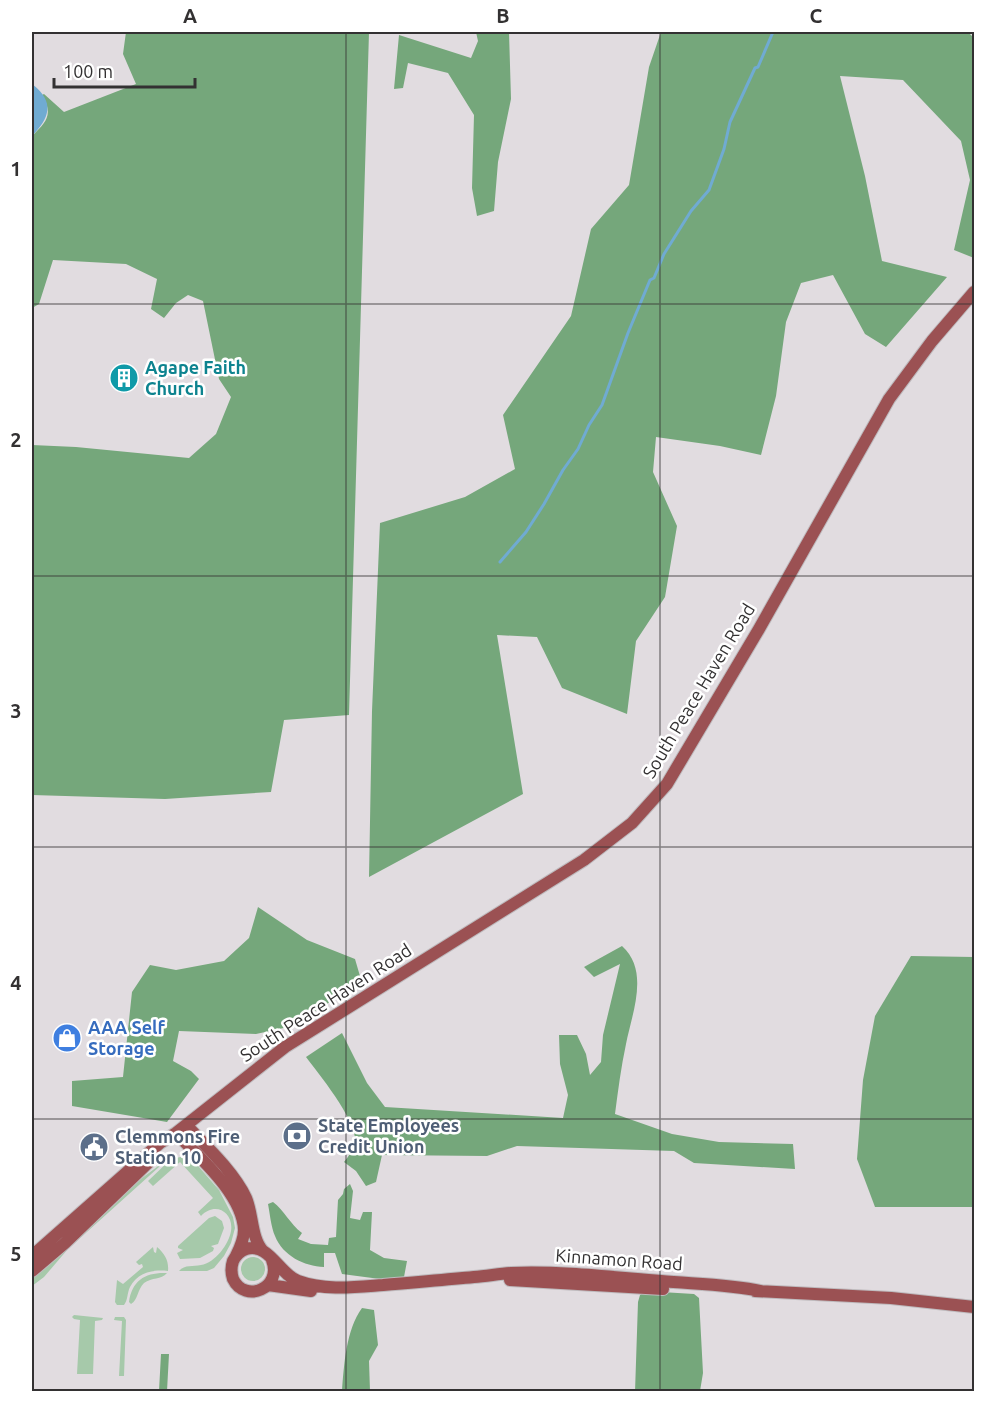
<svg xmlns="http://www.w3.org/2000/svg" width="1006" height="1423" font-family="Ubuntu,sans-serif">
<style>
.green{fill:#a6c9aa}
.forest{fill:#75a77b}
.water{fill:#70abd2}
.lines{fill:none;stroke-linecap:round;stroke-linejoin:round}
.stream{stroke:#70abd2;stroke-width:3}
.secondary-casing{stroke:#bebabd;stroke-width:14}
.secondary{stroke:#9b5153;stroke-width:12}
.grid{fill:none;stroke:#333132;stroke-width:1.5;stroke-opacity:0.55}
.labels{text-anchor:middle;stroke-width:5;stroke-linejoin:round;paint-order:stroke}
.culture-label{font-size:18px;font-weight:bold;fill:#0d838f;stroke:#fff;text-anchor:start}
.street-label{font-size:18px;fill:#333132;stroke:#fff}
.shop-label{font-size:18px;font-weight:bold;fill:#366cbe;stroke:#fff;text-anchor:start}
.service-label{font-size:18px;font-weight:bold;fill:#4e5e75;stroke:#fff;text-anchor:start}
.neatline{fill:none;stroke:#333132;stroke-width:2}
.grid-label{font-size:20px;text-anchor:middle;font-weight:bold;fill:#333132}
</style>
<rect width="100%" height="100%" fill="#e1dce0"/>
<path class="green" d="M180,1157L192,1159L219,1190L233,1217L235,1228L231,1243L224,1256L214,1268L207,1271H179C185,1264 193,1267 201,1265C215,1263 229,1244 231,1231C234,1212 215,1201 201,1216L198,1212L213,1198L180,1162L153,1186L148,1181L170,1160Z
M169,1158L68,1249L44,1277L32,1286V1274L122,1193Z
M215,1216L222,1221L224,1228L218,1244L211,1246L214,1248L213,1251L200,1258L180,1259L177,1253L183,1250L178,1248V1246L209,1218Z
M153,1247L154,1252L156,1253L157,1247C165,1254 169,1261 168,1271C153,1269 137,1273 130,1287C127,1293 128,1300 124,1305H117L115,1302L117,1280L123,1284L143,1267L142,1264L139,1265L136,1262Z
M241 1269a12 12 0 1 1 24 0a12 12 0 1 1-24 0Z
M167,1273C161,1280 152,1277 144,1283C137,1290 138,1300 131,1304L129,1302C132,1280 146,1272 167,1273Z
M74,1315L103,1318L102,1320L95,1321L93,1374H77L80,1320L74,1319L72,1317Z
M115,1317H124L126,1320L124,1376H119L122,1321L114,1320Z"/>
<path class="forest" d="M126,32H369L349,715L284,720L271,792L165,799L32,795V445L76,447L189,458L216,434L231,397L219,379L203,301L188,295L176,303L164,318L151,309L157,279L126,264L53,260L39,304L32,308V136C46,122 54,115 42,95L44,94L64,112L136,84L123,54Z
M476,32H509L511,99L498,162L494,211L477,216L472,188L474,115L448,73L408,63L403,88L394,89L399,35L471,58L478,41Z
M661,32H968L974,38V258L954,250L970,180L961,141L903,80L840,76L865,176L882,261L947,277L886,347L865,334L833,275L801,283L786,322L776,396L761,455L720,446L656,437L653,472L677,526L665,597L636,641L627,714L562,688L537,637L497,635L523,794L369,877L372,711L380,523L465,497L515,469L503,415L571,316L591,229L629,185L649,67Z
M258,907L307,940L355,959L362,983L288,1027L256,1034L179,1031L173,1061L191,1071L199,1079L167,1122L72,1106V1081L123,1077L132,992L150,965L176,970L224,961L249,938Z
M622,946C650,971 632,1013 626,1044C621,1067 618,1091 615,1114L672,1134L719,1142L793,1144L795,1169L694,1163L674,1151L517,1146L487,1156L382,1155L376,1182L366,1186L356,1171L344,1162C349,1156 354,1149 355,1141C357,1121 319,1074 306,1057L342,1033L367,1083L385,1107L563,1118L568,1095L560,1064L559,1035H577L586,1054L590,1075L601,1062L603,1035L620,964L594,977L584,967Z
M911,956L974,957V1207H875L857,1159L863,1080L875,1016Z
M350,1184L353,1191L350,1218L360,1220L363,1212H372L370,1250L384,1258L407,1261L404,1277L380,1279L342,1274L335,1253H324V1267C304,1266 283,1256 275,1236C271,1227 270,1214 268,1204L273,1202C284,1210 290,1224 302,1233L298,1239L311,1244L328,1245L329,1238L336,1237L338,1200L343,1194L344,1189Z
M645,1291L694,1294L699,1298L703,1373L700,1391L635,1392L638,1302L640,1295Z
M362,1308L374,1310L378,1345L369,1361L370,1391H342C344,1365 346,1330 362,1308Z
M161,1354H169L167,1391H159Z"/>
<path class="water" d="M32,84C55,102 50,117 32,136Z"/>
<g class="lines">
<path class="stream" d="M500,562L526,532L544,504L563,470L578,449L589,425L602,405L628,333L650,280L654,278L664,254L691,211L709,190L724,149L730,122L755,68L758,67L773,32"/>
<g class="secondary-casing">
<path id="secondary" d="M186,1125C205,1145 234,1172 246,1198C253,1214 251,1238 263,1251
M176,1133C199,1157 243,1195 244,1230C244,1239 240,1248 236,1256
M32,1256L160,1143L176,1133L285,1047L584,860L632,823L667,784L759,629L889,399L932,341L974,292
M272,1260C283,1288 245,1304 233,1279C231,1273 231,1267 233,1261C236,1255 240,1251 246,1249C269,1242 279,1274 298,1281C325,1291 356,1287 383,1285C414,1282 444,1280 474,1277C487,1276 498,1274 511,1273C561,1271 611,1277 661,1281C694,1284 728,1284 761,1291
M32,1271L65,1243L151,1160
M510,1280L663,1289
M268,1285L311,1291
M755,1291L891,1298L974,1307"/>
</g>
<use href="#secondary" class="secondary"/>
</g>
<path class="grid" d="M346,32V1392M660,32V1392M32,304H974M32,576H974M32,847H974M32,1119H974"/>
<defs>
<g id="building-disc" transform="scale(1.5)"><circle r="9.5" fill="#0f9aa8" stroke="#fff"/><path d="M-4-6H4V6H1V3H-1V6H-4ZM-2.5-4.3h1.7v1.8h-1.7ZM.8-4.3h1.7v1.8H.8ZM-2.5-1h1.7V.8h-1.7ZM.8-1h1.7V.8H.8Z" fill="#fff"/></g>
<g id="shop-disc" transform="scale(1.5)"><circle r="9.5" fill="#3f7fe0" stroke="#fff"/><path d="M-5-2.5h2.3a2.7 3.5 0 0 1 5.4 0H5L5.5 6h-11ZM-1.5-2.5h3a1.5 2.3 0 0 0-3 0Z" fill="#fff"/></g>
<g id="bank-disc" transform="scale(1.5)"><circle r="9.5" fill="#5c6f8a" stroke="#fff"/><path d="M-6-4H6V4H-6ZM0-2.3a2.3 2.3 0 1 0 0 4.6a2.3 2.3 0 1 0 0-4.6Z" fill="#fff"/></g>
<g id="civic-disc" transform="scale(1.5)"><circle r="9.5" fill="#5c6f8a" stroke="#fff"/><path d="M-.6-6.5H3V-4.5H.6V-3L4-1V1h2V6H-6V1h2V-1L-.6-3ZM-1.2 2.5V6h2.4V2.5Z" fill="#fff"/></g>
</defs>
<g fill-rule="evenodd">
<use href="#building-disc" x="124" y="378"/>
<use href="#shop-disc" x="67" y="1038"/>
<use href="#bank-disc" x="297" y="1136"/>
<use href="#civic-disc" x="94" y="1147"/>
</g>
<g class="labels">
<g class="culture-label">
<text x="145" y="374">Agape Faith<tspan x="145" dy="21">Church</tspan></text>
</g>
<g class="street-label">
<text transform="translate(699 691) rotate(-59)" y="6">South Peace Haven Road</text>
<text transform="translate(326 1003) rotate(-33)" y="6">South Peace Haven Road</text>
<text transform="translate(619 1260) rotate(4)" y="6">Kinnamon Road</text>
</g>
<g class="shop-label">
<text x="88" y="1034">AAA Self<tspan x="88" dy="21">Storage</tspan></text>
</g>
<g class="service-label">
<text x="318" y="1132">State Employees<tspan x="318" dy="21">Credit Union</tspan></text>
<text x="115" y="1143">Clemmons Fire<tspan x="115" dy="21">Station 10</tspan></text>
</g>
</g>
<rect width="1006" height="1423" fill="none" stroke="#ffffff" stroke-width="66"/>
<path d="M54 78v9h141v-9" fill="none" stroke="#333132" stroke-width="3"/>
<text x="63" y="78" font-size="18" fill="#333132" stroke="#ffffff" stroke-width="4.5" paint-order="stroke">100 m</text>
<rect x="33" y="33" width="940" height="1357" class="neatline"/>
<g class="grid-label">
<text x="190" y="23">A</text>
<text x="503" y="23">B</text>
<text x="816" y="23">C</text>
<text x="16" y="176">1</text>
<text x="16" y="447">2</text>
<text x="16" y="718">3</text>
<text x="16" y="990">4</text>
<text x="16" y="1261">5</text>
</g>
</svg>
